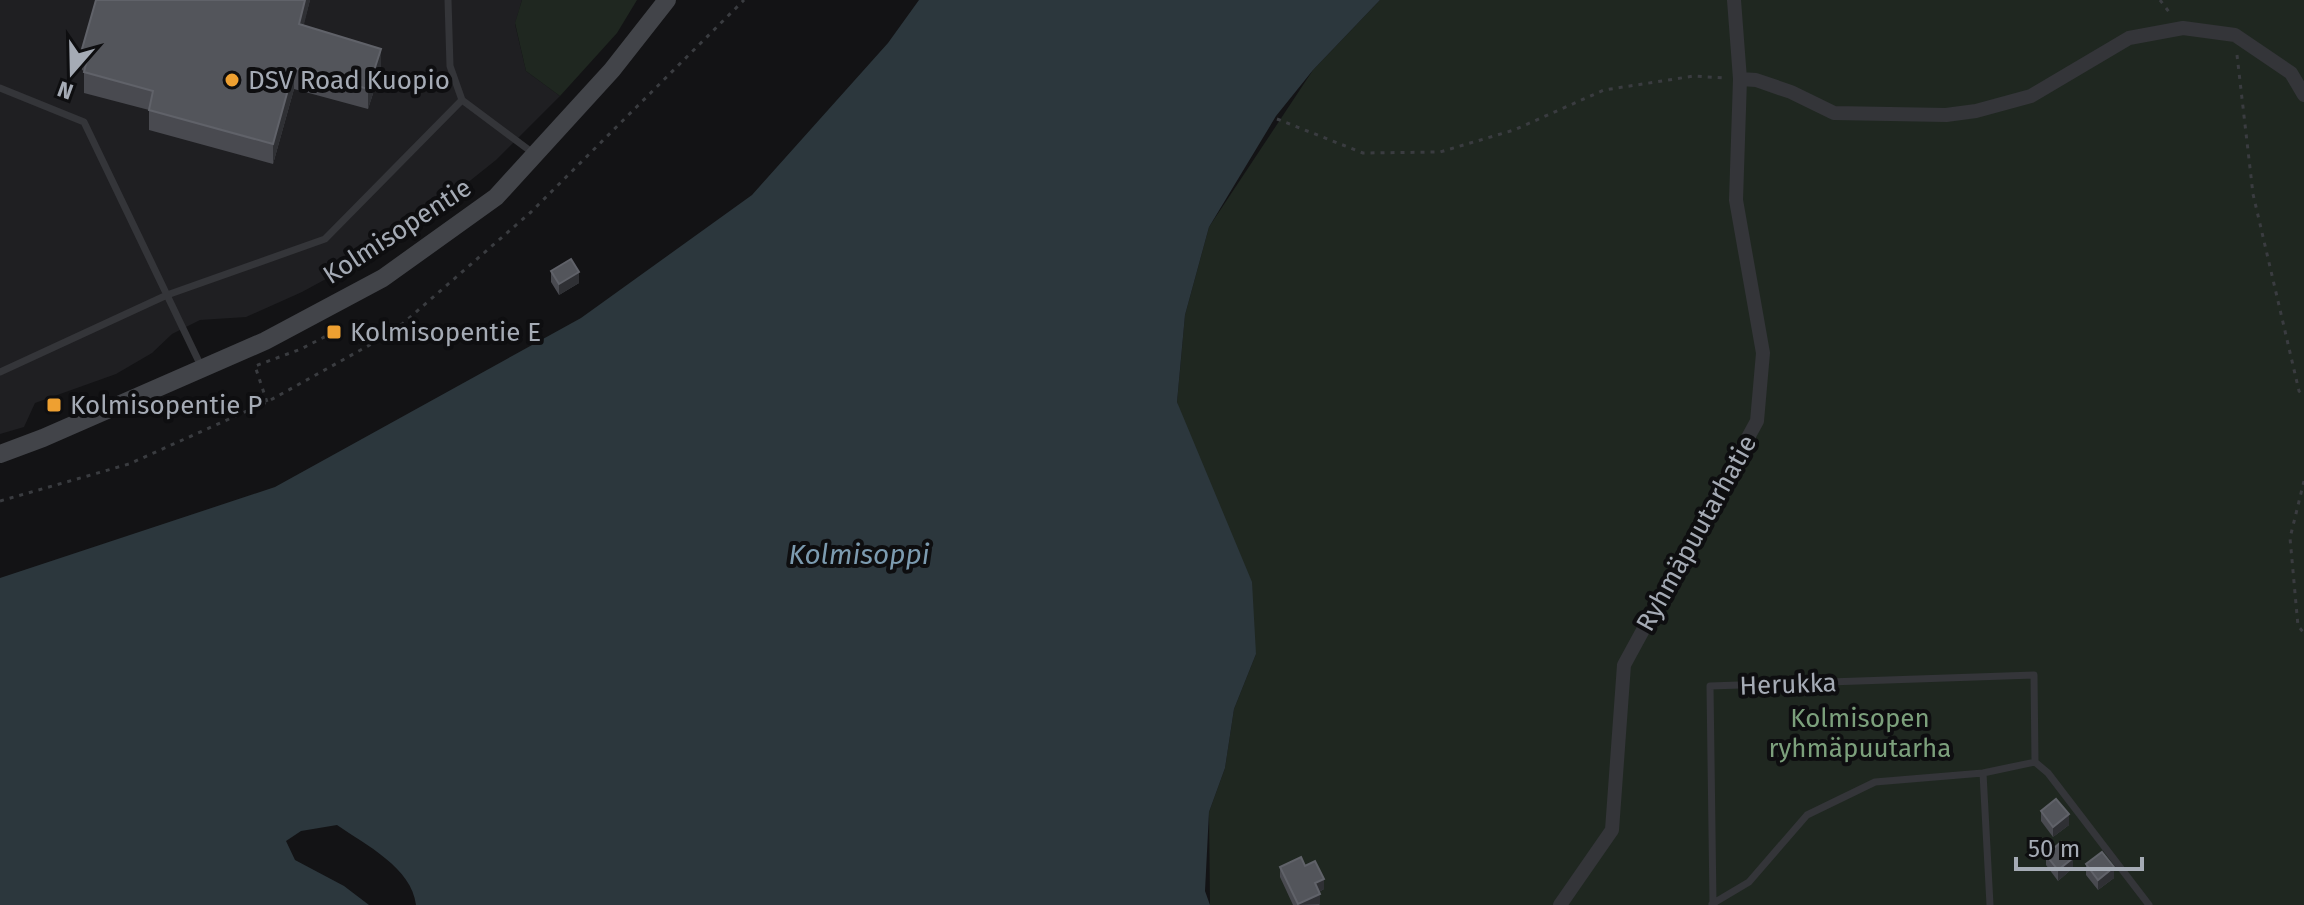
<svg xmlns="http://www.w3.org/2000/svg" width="2304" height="905" font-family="'Fira Sans',sans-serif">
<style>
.built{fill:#1f1f22}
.green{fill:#1f2720}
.water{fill:#2c373d}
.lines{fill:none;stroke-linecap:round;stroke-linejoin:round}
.path{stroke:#3a3c40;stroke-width:3;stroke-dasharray:4 6;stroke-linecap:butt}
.service{stroke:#343539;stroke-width:7}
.minor{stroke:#343539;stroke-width:14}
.secondary{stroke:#424449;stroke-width:18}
.wall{fill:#494a50}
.shaded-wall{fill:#2f3034}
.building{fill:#53555b;stroke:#606269;stroke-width:2}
.poi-dot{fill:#eea031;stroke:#0e0e10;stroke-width:3}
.labels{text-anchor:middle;stroke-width:8;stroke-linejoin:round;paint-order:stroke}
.poi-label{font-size:26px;fill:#a5abb5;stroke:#0e0e10;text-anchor:start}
.street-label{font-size:26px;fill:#a5abb5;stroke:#0e0e10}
.park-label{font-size:26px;fill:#7ca07c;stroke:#0e0e10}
.water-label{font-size:28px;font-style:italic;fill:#7c9bb0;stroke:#0e0e10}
</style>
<rect width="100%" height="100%" fill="#131315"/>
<path class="built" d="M0,0H522L515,24L526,71L560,96L496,160L392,243L302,292L246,317L200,320L172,334L152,353L116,374L35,403L24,427L0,434Z"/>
<path class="green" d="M522,0H637L617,33L560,96L526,71L515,23Z
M1380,0H2304V905H1210L1209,812L1225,768L1234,709L1256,654L1177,402L1185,315L1209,227L1313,70Z"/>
<path class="water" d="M919,0H1380L1313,70L1276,116L1209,227L1185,315L1177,402L1252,582L1256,654L1234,709L1225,768L1209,812L1205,891L1210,905H416C412,868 366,845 337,825L301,831L286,841L295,860L344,886L369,905H0V578L275,487L581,318L752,195L888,43Z"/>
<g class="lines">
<path class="path" d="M2160,0L2172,16
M2237,55L2253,194L2299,391L2304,396
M1277,119L1363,153L1440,152L1514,130L1604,90L1694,76L1724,78
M267,402L255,366L301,349L334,332
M2304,481L2290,538L2298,626L2304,633
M0,501L129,464L267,402L393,332L531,212L744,0"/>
<path class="service" d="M448,0L450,66L462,100L533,153
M0,88L84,122L201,366
M0,372L167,295L325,239L462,100
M2035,762L2048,773L2149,905
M1983,773L1990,905
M1713,903L1710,686L2034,675L2035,762
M1712,904L1749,882L1807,815L1875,782L1983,773L2035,762"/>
<path class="minor" d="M1740,79L1756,80L1791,92L1834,113L1946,115L1976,111L2031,96L2129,38L2183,28L2235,35L2291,73L2304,95
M1560,905L1612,830L1624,665L1757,421L1763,353L1736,200L1740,79L1734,0"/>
<path class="secondary" d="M0,454L43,438L265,341L383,278L496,197L612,70L667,0"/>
</g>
<path class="wall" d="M310,0L303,26L381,69L368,109L294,89L273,164L149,130V110L84,93V71L82,70V49Z
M551,271L579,283L559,295L551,282Z
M2041,811L2069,825L2053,837L2041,821Z
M2046,855L2073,868L2058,881L2046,865Z
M2086,864L2114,878L2098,890L2086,875Z
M1305,866L1324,889L1319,892L1320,904L1319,905H1293L1280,877V867Z"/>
<path class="shaded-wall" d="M305,0H310L299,45V24Z
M381,49V69L368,109V89Z
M294,68V89L273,164V144Z
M579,272V283L559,295V284Z
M2069,814V825L2053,837V827Z
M2073,858V868L2058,881V870Z
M2114,867V878L2098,890V880Z
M1324,879V889L1315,894V883Z
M1320,894V904L1298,905V904Z"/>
<path class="building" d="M96,0H305L299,24L381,49L368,89L294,68L273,144L149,110L153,91L84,72L89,52L82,49Z
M571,259L579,272L559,284L551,271Z
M2056,799L2069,814L2053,827L2041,811Z
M2061,842L2073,858L2058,870L2046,855Z
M2102,852L2114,867L2098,880L2086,864Z
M1301,857L1305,866L1315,861L1324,879L1315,883L1320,894L1298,904L1280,867Z"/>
<g class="poi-dot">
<circle cx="232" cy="80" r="8"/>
<rect x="326" y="324" width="16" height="16" rx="4"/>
<rect x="46" y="397" width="16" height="16" rx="4"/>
</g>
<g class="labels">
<g class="poi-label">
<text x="248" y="89">DSV Road Kuopio</text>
<text x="350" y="341">Kolmisopentie E</text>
<text x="70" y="414">Kolmisopentie P</text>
</g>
<g class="street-label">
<text transform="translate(397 231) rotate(-33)" y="9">Kolmisopentie</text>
<text transform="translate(1696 533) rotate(-61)" y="9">Ryhmäpuutarhatie</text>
<text transform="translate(1788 684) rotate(-2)" y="9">Herukka</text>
</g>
<g class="park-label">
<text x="1860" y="727">Kolmisopen<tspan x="1860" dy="30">ryhmäpuutarha</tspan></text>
</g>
<g class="water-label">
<text x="859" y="564">Kolmisoppi</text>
</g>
</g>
<g transform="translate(72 72) rotate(200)" stroke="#0e0e10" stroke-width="6" paint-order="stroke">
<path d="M0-6L14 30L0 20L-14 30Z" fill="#a5abb5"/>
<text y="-12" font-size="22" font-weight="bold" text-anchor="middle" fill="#a5abb5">N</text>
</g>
<path d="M2016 857v12h126v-12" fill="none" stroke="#a5abb5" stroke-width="4"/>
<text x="2028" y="857" font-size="24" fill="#a5abb5" stroke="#0e0e10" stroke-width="6" paint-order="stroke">50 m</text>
</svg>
